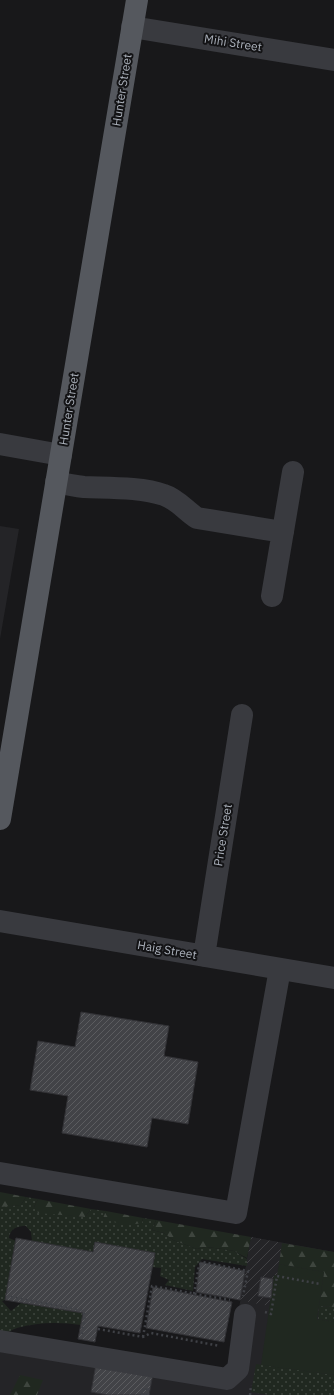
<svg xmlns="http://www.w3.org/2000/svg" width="334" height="1395" font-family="'IBM Plex Sans',sans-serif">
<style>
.built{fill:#242427}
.industrial{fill:url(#industrial-furrows)}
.grass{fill:url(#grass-dots)}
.forest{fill:url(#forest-firs)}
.park{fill:#202820}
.building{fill:url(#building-hatch);stroke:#323236}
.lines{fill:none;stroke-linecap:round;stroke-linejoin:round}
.path{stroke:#3f4146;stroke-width:2.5;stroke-dasharray:2 3;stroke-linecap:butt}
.minor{stroke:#393a3f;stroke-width:22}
.major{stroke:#55585e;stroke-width:22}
.labels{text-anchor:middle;stroke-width:4;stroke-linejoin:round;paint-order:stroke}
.street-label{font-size:12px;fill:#aab0ba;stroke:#131315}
</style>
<defs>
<pattern id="industrial-furrows" width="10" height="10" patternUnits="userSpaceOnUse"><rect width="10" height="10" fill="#242427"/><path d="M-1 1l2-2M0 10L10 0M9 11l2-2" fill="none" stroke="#414144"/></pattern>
<pattern id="grass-dots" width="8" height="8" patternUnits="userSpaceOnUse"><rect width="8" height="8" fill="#202820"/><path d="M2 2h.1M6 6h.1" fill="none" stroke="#3e453e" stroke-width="1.8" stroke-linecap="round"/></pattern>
<pattern id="forest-firs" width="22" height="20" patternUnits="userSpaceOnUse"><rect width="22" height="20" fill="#202820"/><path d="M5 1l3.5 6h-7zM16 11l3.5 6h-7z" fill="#3e453e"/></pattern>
<pattern id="building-hatch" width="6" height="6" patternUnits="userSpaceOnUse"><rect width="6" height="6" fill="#424347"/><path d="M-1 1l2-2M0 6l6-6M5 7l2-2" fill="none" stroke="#5b5c5f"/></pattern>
</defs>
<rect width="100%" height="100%" fill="#18181a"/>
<path class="built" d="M0,526L19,529L0,639Z
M251,1237L334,1252V1395H0V1341L227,1379Z"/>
<path class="industrial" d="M251,1237L282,1243L277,1276H274L269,1306L240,1300Z"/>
<path class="grass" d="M26,1197L38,1199L34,1207L59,1214L85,1217L91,1209L106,1211L103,1218L142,1223L143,1218L156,1220L152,1230L164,1233L173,1240L197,1249L206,1247L223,1249L234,1251L247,1259V1266L202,1259L195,1267L193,1291L165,1285L169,1280L160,1276L161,1268L152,1267L154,1253L95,1242L93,1252L32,1241L31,1232L26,1226C18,1226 10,1228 9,1238L16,1241L5,1300L2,1301L11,1311L21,1303L83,1313L81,1325C60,1322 38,1322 17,1328C11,1330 6,1334 0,1336V1207L3,1206L21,1205Z
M319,1306L334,1307V1322L318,1319Z
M256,1364L334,1375V1395H269L251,1392Z"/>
<path class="forest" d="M0,1192L26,1197L21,1205L0,1207Z
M38,1199L91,1209L85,1217L38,1213L34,1207Z
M106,1211L143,1218L142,1223C128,1226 116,1224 103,1218Z
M156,1220L251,1237L247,1258L234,1251L223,1249L206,1247L197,1249L173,1240L164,1233L152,1230Z
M282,1243L334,1252V1307L319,1306L324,1272L279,1264Z
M20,1375L43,1380L37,1395H10Z"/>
<path class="park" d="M279,1264L324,1272L317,1319L334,1322V1375L261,1365L274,1275L277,1276Z"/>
<path class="building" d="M81,1012L169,1026L164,1056L198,1062L188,1124L152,1118L147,1147L62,1133L68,1096L30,1090L38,1041L75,1047Z
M16,1238L93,1252L95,1242L155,1253L140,1333L98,1326L95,1342L78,1339L83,1313L5,1300Z
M200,1262L245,1271L240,1300L196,1292Z
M261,1277L273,1279L271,1298L258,1296Z
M153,1287L232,1302L224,1342L146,1328Z
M96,1364L153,1374L149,1395H107L91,1392Z"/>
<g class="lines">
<path class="path" d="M194,1294L199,1265L203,1262L248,1271L243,1296
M11,1297L81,1310L85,1315L82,1334
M265,1312L271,1314L277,1276L320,1284
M98,1329L143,1337L151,1333L220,1346
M143,1337L152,1286L230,1300
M142,1395L144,1386
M145,1395L147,1385
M148,1395L149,1386
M250,1395L251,1385"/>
<path class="minor" d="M132,27L334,60
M0,444L61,455
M56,482C65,484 75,486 84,487C108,488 142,487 164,495C177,499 186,511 197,518L283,532
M272,596L293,472
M0,921L334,978
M204,956L242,715
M0,1173L236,1213L280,969
M0,1341L227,1379L238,1369L245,1315"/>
<path class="major" d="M0,819L137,0"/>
</g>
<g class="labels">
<g class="street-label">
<text transform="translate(233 43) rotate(9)" y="4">Mihi Street</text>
<text transform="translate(122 90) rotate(-81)" y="4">Hunter Street</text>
<text transform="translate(69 409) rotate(-81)" y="4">Hunter Street</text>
<text transform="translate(223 835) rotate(-81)" y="4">Price Street</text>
<text transform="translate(167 950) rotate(10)" y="4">Haig Street</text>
</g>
</g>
</svg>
